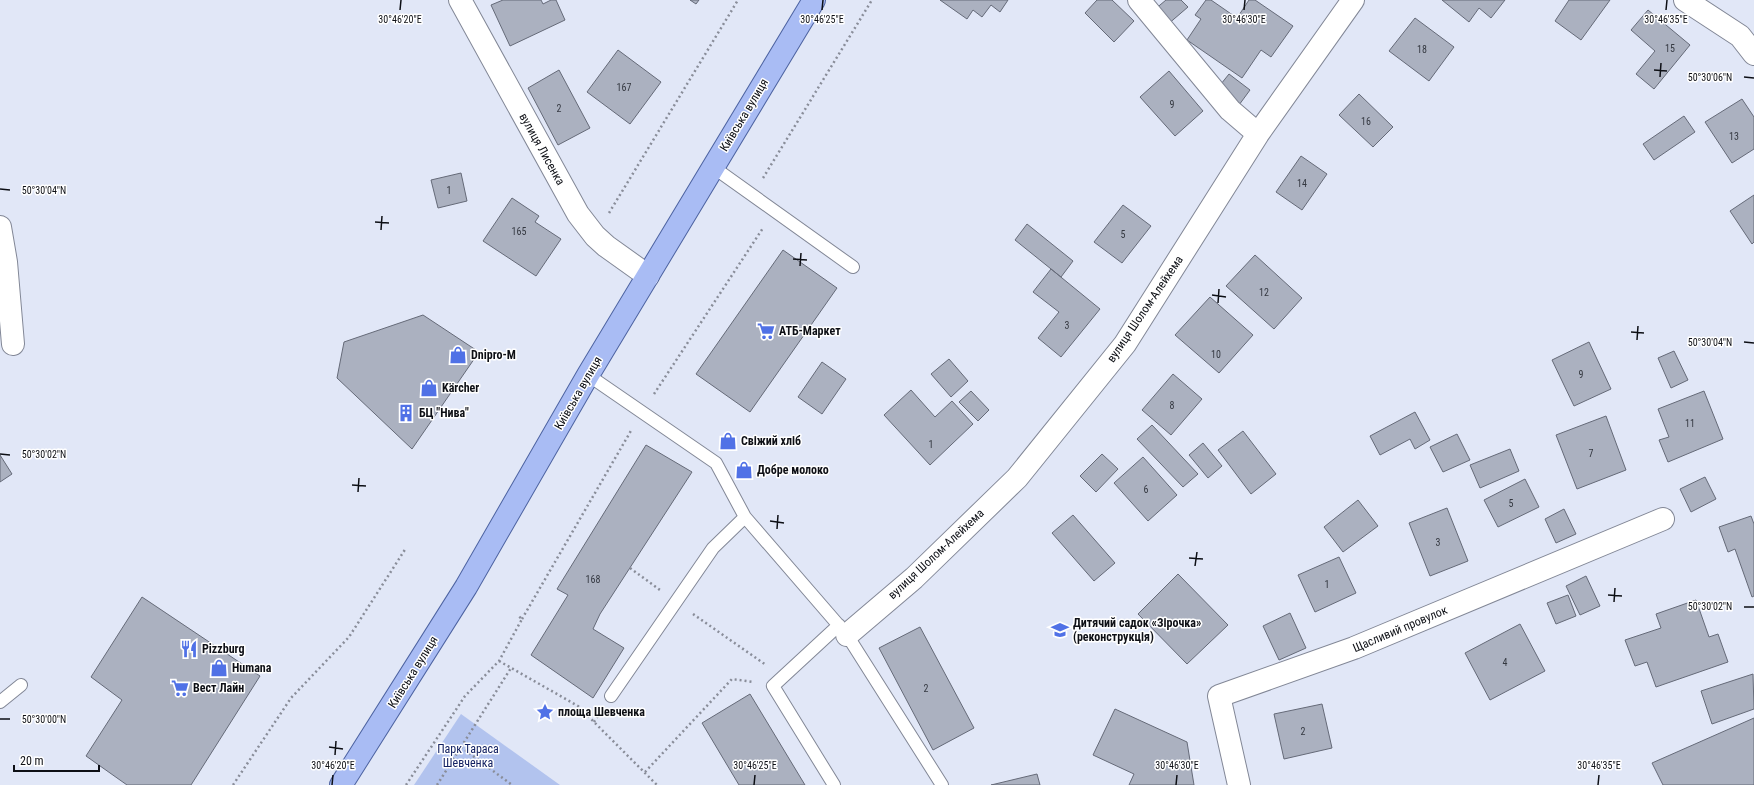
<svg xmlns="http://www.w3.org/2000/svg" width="1754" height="785" font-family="'Roboto Condensed',sans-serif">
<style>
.green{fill:#b2c3ee}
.building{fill:#abb1c0;stroke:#656a78}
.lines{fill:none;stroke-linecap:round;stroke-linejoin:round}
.lane-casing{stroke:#828796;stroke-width:14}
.street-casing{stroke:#828796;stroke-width:24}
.primary-casing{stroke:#4d63a1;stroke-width:24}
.path{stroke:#898d99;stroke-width:2.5;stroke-dasharray:2 3;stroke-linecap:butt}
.lane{stroke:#fff;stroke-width:12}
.street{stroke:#fff;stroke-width:22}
.primary{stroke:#a9bcf4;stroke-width:22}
.ticks{fill:none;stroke:#0d0f15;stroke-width:1.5}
.labels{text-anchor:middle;stroke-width:3;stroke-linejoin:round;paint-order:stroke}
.number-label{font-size:10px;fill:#343840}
.street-label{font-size:12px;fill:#0d0f15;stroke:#fff}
.poi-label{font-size:12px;font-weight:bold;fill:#0d0f15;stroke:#fff;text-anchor:start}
.park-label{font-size:12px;fill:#132162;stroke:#fff}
.ticks-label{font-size:10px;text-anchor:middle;fill:#0d0f15;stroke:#fff;stroke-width:3;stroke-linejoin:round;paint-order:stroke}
</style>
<rect width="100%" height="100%" fill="#e1e7f7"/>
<path class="green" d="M461,714L560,785H414Z"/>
<path class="building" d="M503,0H541L543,4L551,0H556L565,20L510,46L491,5Z
M690,0H699L696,4Z
M940,0H1008L1000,12L991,5L982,17L973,10L967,19Z
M1097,0H1112L1134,21L1114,42L1085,13Z
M1166,0H1181L1188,7L1167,25L1154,10Z
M1206,0H1211L1237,18L1249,0H1255L1293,26L1271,57L1261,50L1242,78L1187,40L1201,19L1195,15Z
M1442,0H1505L1491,18L1479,8L1469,22Z
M1569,0H1610L1581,40L1555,21Z
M1648,10L1690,45L1654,89L1636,74L1655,51L1631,30Z
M1415,18L1454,47L1429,81L1389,51Z
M618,50L661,82L630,124L587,92Z
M559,70L590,128L558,145L528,88Z
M1169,71L1203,111L1175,136L1140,97Z
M1229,74L1250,90L1239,105L1217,89Z
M1359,94L1393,127L1373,147L1339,115Z
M1742,99L1754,117V149L1732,163L1705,122Z
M1684,116L1695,132L1654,160L1643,144Z
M1301,156L1327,174L1302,210L1276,192Z
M461,173L467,201L438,208L431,180Z
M1754,195V242L1752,244L1730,211Z
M512,198L539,216L535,222L561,239L536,276L483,241Z
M1123,205L1151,226L1122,263L1094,242Z
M1027,224L1073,261L1061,277L1015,240Z
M783,250L837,288L750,412L696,374Z
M1255,255L1302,298L1274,329L1226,286Z
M1051,269L1100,309L1061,357L1038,338L1059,312L1033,292Z
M1210,297L1253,335L1219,373L1175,335Z
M423,315L479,352L412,449L337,378L344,342Z
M1589,342L1611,389L1574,406L1552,360Z
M1674,351L1688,380L1671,388L1658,358Z
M949,359L968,381L951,397L931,374Z
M822,362L846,379L822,414L798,397Z
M1173,374L1202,399L1171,435L1142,410Z
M911,390L935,417L952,401L973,424L930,465L884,415Z
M971,391L989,410L978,421L959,402Z
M1704,391L1723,439L1668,462L1659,440L1669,437L1658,409Z
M1415,412L1430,440L1415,449L1410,439L1380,455L1370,436Z
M1606,416L1626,470L1577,489L1556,435Z
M1152,425L1198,474L1183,487L1137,439Z
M1243,431L1276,474L1251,494L1218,450Z
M1457,434L1470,460L1443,472L1430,447Z
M1203,443L1222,466L1208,478L1189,455Z
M646,445L692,472L600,614L593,629L624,648L593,698L531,655L568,595L557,589Z
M1510,449L1519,471L1480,488L1470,465Z
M1102,454L1118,469L1096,492L1080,476Z
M0,455L12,474L0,482Z
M1143,457L1177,495L1148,521L1114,483Z
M1705,477L1716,499L1691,512L1680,489Z
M1525,479L1539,507L1498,527L1484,500Z
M1358,500L1378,526L1343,552L1324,527Z
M1447,508L1468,561L1430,576L1409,523Z
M1564,509L1576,534L1556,543L1545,519Z
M1073,515L1115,563L1094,581L1052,533Z
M1751,516L1754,524V596L1752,597L1735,549L1728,552L1719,527Z
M1339,557L1356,593L1315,612L1298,575Z
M1178,574L1228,625L1187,664L1138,614Z
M1586,576L1600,606L1580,615L1566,586Z
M1568,595L1576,616L1556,624L1547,603Z
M142,597L260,676L191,785H127L86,756L122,700L91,677Z
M1696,600L1709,637L1718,634L1728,662L1656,687L1647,662L1635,666L1625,640L1661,628L1656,614Z
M1290,613L1306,648L1279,660L1263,626Z
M1520,624L1545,671L1490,700L1465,653Z
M920,627L974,728L933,750L879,648Z
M1753,674L1754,709L1712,724L1701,691Z
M750,694L805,785H739L702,723Z
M1322,704L1332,748L1284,759L1274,714Z
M1115,709L1187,742L1194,785H1129L1134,774L1093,755Z
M1754,718V785H1663L1652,763Z
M1037,774L1040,785H991Z"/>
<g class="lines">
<g class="lane-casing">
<path id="lane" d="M713,167L853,267
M588,375L716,463L745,517L847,635L942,785
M611,696L713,548L745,517
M0,702L21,685
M834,785L773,686L839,625"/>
</g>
<g class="street-casing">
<path id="street" d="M460,0L578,214L595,236L606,246L648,276
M1139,0L1230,110L1258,134
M1685,0L1740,36L1754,54
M0,227L6,262L13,344
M847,635L914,578L1017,478L1125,344L1258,134L1353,0
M1239,785L1219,696L1354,648L1663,519"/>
</g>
<g class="primary-casing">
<path id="primary" d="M341,785L466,587L588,375L814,0"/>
</g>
<path class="path" d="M763,178L872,0
M609,213L738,0
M654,394L763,228
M630,568L660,590
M693,614L766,665
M522,619L632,429
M499,661L578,706L657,785
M594,722L600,713
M461,747L512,785
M645,772L732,679L753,682
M233,785L291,698L349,637L406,548
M406,785L465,696L499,661L522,619L517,615
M437,785L511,668"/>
<use href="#lane" class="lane"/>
<use href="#street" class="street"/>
<use href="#primary" class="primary"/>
</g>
<path class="ticks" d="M400,10L401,0M822,10L823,0M1244,10L1245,0M1666,10L1667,0M1654,70L1667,71M1660,77L1661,63M1744,77L1754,78M0,189L10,190M375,222L389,223M381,230L382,216M793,259L807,260M800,266L801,253M1212,295L1226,297M1218,303L1219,289M1631,332L1644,333M1637,340L1638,326M1744,342L1754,343M0,454L10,455M352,485L366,486M358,492L359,478M770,521L784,523M777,529L778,515M1189,558L1203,559M1195,566L1197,552M1608,595L1622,596M1614,602L1615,588M1744,607H1754M0,719H10M329,747L343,749M335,755L336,741M332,785L333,775M754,785L755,775M1176,785L1177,775M1598,785L1599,775"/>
<defs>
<g id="supermarket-bare" transform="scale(1.38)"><path d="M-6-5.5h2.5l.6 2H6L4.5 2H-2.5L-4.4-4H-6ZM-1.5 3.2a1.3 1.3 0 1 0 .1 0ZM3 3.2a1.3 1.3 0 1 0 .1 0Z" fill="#5071e6" stroke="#fff" stroke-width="2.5" paint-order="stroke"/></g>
<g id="shop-bare" transform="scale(1.38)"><path d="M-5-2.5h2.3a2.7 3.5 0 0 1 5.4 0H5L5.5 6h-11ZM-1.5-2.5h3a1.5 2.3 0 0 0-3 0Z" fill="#5071e6" stroke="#fff" stroke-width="2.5" paint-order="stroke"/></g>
<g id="building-bare" transform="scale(1.38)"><path d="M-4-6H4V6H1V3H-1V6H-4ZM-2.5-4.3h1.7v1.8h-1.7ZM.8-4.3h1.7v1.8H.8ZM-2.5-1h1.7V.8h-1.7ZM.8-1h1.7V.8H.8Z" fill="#5071e6" stroke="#fff" stroke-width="2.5" paint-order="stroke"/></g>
<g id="school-bare" transform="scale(1.38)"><path d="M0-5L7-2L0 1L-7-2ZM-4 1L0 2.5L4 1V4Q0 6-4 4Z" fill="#5071e6" stroke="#fff" stroke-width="2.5" paint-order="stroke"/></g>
<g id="restaurant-bare" transform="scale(1.38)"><path d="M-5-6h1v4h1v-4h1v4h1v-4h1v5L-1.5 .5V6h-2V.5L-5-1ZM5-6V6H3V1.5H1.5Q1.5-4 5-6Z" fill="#5071e6" stroke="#fff" stroke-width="2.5" paint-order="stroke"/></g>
<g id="sight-bare" transform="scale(1.38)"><path d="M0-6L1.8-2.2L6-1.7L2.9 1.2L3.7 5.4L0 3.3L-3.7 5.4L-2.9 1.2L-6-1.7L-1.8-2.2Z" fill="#5071e6" stroke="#fff" stroke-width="2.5" paint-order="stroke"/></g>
</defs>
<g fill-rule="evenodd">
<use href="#supermarket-bare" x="766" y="331"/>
<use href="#shop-bare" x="458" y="355"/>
<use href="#shop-bare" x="429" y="388"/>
<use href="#building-bare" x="406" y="413"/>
<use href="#shop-bare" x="728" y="441"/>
<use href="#shop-bare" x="744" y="470"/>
<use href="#school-bare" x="1060" y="630"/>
<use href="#restaurant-bare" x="189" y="649"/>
<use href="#shop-bare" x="219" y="668"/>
<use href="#supermarket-bare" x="180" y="688"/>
<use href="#sight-bare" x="545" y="712"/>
</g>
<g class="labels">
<g class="number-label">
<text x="1670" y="52">15</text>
<text x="1422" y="53">18</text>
<text x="624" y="91">167</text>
<text x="1172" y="108">9</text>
<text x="559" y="112">2</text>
<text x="1366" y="125">16</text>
<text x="1734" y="140">13</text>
<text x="1302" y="187">14</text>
<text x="449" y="194">1</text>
<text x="519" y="235">165</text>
<text x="1123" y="238">5</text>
<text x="1264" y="296">12</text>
<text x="1067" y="329">3</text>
<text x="1216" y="358">10</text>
<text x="1581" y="378">9</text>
<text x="1172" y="409">8</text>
<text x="1690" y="427">11</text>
<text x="931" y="448">1</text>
<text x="1591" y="457">7</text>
<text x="1146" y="493">6</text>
<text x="1511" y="507">5</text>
<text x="1438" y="546">3</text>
<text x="593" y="583">168</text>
<text x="1327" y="588">1</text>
<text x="1505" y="666">4</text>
<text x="926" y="692">2</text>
<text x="1303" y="735">2</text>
</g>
<g class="street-label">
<text transform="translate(744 115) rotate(-59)" y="4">Київська вулиця</text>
<text transform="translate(542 149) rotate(61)" y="4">вулиця Лисенка</text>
<text transform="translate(1145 309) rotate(-56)" y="4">вулиця Шолом-Алейхема</text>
<text transform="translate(578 393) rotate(-60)" y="4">Київська вулиця</text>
<text transform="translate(936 554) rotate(-43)" y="4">вулиця Шолом-Алейхема</text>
<text transform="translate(1400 629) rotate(-23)" y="4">Щасливий провулок</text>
<text transform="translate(413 672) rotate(-58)" y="4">Київська вулиця</text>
</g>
<g class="poi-label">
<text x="779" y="335">АТБ-Маркет</text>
<text x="471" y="359">Dnipro-M</text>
<text x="442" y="392">Kärcher</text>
<text x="419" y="417">БЦ "Нива"</text>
<text x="741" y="445">Свіжий хліб</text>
<text x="757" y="474">Добре молоко</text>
<text x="1073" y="627">Дитячий садок «Зірочка»<tspan x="1073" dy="14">(реконструкція)</tspan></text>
<text x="202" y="653">Pizzburg</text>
<text x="232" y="672">Humana</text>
<text x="193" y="692">Вест Лайн</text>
<text x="558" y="716">площа Шевченка</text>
</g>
<g class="park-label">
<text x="468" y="753">Парк Тараса<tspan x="468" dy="14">Шевченка</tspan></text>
</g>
</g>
<g class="ticks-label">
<text x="400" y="23">30°46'20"E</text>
<text x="822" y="23">30°46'25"E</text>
<text x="1244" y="23">30°46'30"E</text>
<text x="1666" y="23">30°46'35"E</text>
<text x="1710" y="81">50°30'06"N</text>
<text x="44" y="194">50°30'04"N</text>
<text x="1710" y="346">50°30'04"N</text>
<text x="44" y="458">50°30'02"N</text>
<text x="1710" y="610">50°30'02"N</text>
<text x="44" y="723">50°30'00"N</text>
<text x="333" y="769">30°46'20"E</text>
<text x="755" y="769">30°46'25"E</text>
<text x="1177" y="769">30°46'30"E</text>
<text x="1599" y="769">30°46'35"E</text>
</g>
<path d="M14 765v6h85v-6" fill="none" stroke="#0d0f15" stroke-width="2"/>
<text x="20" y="765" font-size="12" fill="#0d0f15" stroke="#ffffff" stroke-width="3" paint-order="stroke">20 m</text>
</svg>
